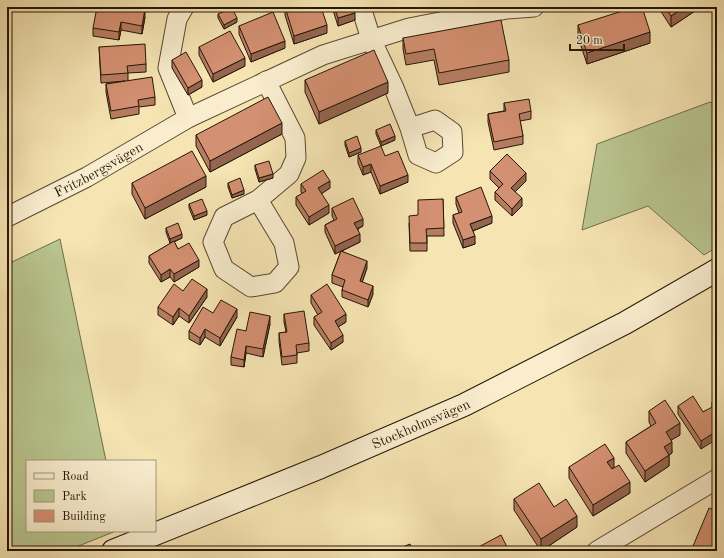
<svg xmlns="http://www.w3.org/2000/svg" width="724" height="558" font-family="'Old Standard TT',serif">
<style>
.green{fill:#b9c58f;stroke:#6e6e4a}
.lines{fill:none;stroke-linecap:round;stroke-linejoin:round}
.street-casing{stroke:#584a30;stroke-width:21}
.secondary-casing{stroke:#241705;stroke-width:24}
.street{stroke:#f9edce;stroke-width:19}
.secondary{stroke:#f9edce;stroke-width:22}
.wall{fill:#b67c62;stroke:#241705}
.shaded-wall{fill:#946550;stroke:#241705}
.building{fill:#d49072;stroke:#241705}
.labels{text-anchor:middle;stroke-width:3;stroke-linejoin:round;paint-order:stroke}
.street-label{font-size:14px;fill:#241705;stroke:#f9edce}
</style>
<rect width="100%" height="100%" fill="#f6e4b3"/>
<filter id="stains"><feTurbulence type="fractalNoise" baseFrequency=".005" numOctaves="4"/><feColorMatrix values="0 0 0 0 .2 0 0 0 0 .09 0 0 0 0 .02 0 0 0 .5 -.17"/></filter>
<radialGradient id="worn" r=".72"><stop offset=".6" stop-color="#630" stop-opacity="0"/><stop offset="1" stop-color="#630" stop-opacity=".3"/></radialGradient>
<path class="green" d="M710,102L717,104V247L704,255L648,206L582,230L597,144Z
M60,239L106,461H27V531H116L66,551H7V301L12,262Z"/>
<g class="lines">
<g class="street-casing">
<g id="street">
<path d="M184,7L177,19L168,68L188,118"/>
<path d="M361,7L371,39L394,88L410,128L418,155L436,163L453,152L452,132L435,120L410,128"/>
<path d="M258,200L284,243L289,267L275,283L251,287L224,269L213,242L224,217L258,200L289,174L296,158L295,138L266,81"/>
<path id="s1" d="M7,217L87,177L188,118L323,55L409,28L507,9L534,7"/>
<path d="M597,551L717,479"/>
</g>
</g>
<g class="secondary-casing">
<g id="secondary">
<path id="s2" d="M113,551L321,467L464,405L625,323L717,270"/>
</g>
</g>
<use href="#street" class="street"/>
<use href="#secondary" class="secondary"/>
</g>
<path class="wall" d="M285,7L327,33L294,44L285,15Z
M332,7H353L355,20L338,26Z
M392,7H402L394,12Z
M658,7H701L671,27Z
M218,14L237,22L224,29L218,18Z
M145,17L142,34L121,30L119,40L93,36V28Z
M578,25L650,43L587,64L578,37Z
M239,26L285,48L251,62L239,34Z
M403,38L509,60V72L439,85L434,60L406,65L403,49Z
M99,47L146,64V72L128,73V81L155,97V105L139,107V114L111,119L106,92V84L125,81L101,83Z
M199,47L245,66L213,82L199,55Z
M172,60L202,87L188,95L172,68Z
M305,80L388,93L319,124L305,92Z
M504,103L531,111V119L520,121L523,136V144L494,150L488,122V114L504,111Z
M376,130L395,140L381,146L376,134Z
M282,134L210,172L196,146V135Z
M345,141L361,152L349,157L345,145Z
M358,155L385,156L408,182L380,194L371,172L363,175L358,163Z
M255,165L273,178L259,182L255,169Z
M490,171L526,181L515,192L522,206L512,216L495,200V192L499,188L490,179Z
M132,183L206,187L145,219L132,194Z
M228,183L244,194L232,198L228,187Z
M301,184L330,188L321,194L329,213L309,225L296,205V197L302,194L301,192Z
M456,197L492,223L473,231L475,244L463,248L453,223V215L459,213L456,204Z
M443,199L444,236H427V251H410L409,223L418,215Z
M189,204L207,215L194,220L189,208Z
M332,208L363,226L358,229L360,242L342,251L367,268L362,282L373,294L368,307L342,297V290L343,287L332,283V275L341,251L335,254L325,232V225L334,220L332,216Z
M166,228L182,238L174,242L178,249L199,267L174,282L170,277L161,282L149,263V256L173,242L170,243L166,232Z
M183,291L207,297L189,323L179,316L173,325L158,315V307Z
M311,295L346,322L338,327L343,342L331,350L314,325V317L318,315L311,303Z
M213,313L237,317L220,346L205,337L200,345L189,339V331Z
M284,314L309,343V351L297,353V363L282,365L279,341V333L286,332L284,322Z
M270,324L263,357L246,353L244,367L231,365V357L246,331Z
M717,398L701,449L678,414V406L703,412L712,408V402Z
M649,411L680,435L671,440L672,453L669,455V466L645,482L626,453V442L651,426L649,422Z
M569,467L614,468L630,493L593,516L569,478Z
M514,499L554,507L577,527L541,551L514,510Z"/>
<path class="shaded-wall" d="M394,7H402L394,12Z
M685,7H701L671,27V16Z
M145,9V17L142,34V26Z
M355,13V20L338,26V18Z
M237,18V22L224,29V25Z
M121,22V30L119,40V32Z
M327,25V33L294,44V36Z
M650,32V43L587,64V53Z
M285,41V48L251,62V54Z
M245,58V66L213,82V74Z
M202,80V87L188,95V88Z
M388,82V93L319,124V112Z
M282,123V134L210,172V161Z
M395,136V140L381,146V142Z
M361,148V152L349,157V153Z
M371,164V172L363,175V167Z
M526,173V181L511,196V188Z
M273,174V178L259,182V178Z
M408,175V182L380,194V186Z
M206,176V187L145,219V208Z
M330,181V188L318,196V188Z
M244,190V194L232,198V195Z
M522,198V206L512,216V209Z
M329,205V213L309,225V217Z
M207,211V215L194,220V216Z
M492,216V223L470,232V224Z
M363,219V226L354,230V223Z
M182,234V238L170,243V239Z
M360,234V242L335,254V246Z
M475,236V244L463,248V240Z
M199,260V267L174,282V274Z
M367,261V268L360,289V281Z
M170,269V277L161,282V275Z
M373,286V294L368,307V300Z
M207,289V297L189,323V316Z
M179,308V316L173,325V317Z
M237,309V317L220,346V338Z
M346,314V322L335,329V321Z
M270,316V324L263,357V349Z
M205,329V337L200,345V338Z
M343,335V342L331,350V343Z
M246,346V353L244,367V360Z
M680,423V435L666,443V432Z
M717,431V439L701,449V441Z
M672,442V453L664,458V447Z
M669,455V466L645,482V471Z
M614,458V469L607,474V462Z
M630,482V493L593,516V505Z
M577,516V527L541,551V539Z"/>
<path class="building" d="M97,7H132L145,9L142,26L121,22L119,32L93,28Z
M285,7H321L327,25L294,36Z
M334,7H353L355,13L338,18Z
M635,7H642L650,32L587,53L578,25Z
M665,7H685L671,16Z
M232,8L237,18L224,25L218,14Z
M273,12L285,41L251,54L239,26Z
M501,20L509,60L439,73L434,49L406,54L403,38Z
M230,31L245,58L213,74L199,47Z
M145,44L146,64L127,66L128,73L101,75L99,47Z
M374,50L388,82L319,112L305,80Z
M186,52L202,80L188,88L172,60Z
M152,77L155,97L138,100L139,106L111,111L106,84Z
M268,97L282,123L210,161L196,135Z
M529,99L531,111L519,114L523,136L494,142L488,114L506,111L504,103Z
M390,124L395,136L381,142L376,130Z
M357,136L361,148L349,153L345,141Z
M381,146L385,156L398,151L408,175L380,186L371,164L363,167L358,155Z
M192,151L206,176L145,208L132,183Z
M507,154L526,173L511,188L522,198L512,209L495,192L503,184L490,171Z
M269,161L273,174L259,178L255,165Z
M323,170L330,181L318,188L329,205L309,217L296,197L306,191L301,184Z
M240,178L244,190L232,195L228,183Z
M481,187L492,216L470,224L475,236L463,240L453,215L462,212L456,197Z
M353,198L363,219L354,223L360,234L335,246L325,225L337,219L332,208Z
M202,199L207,211L194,216L189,204Z
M443,199L444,228L426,229L427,243H410L409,216L418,215V200Z
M178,223L182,234L170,239L166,228Z
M174,241L178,249L189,243L199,260L174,274L170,269L161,275L149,256Z
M341,251L367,261L360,281L373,286L368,300L342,290L345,280L332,275Z
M192,279L207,289L189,316L179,308L173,317L158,307L174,284L183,291Z
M327,284L346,314L335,321L343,335L331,343L314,317L322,312L311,295Z
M221,300L237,309L220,338L205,329L200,338L189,331L203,307L213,313Z
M304,311L309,343L296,345L297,355L282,357L279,333L287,332L284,314Z
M250,312L270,316L263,349L246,346L244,360L231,357L237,329L246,331Z
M693,396L703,412L714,406L712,402L717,398V431L701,441L678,406Z
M665,400L680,423L666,432L672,442L664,447L669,455L645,471L626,442L656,423L649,411Z
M605,444L614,458L607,462L612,469L619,465L630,482L593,505L569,467Z
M539,483L554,507L566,499L577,516L541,539L514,499Z
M709,508L717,511V551H691Z
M501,535L509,551H471Z
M410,544L413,551H392Z"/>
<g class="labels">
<g class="street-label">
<text dy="5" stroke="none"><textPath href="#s1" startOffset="103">Fritzbergsvägen</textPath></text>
<text dy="5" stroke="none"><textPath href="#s2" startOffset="333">Stockholmsvägen</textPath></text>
</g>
</g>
<rect width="724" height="558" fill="none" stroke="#f6e4b3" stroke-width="24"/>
<rect x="8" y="8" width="708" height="542" fill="none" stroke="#241705" stroke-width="2"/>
<rect x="12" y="12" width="700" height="534" fill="none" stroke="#241705"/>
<rect x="26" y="460" width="130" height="72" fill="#f9edce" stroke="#a4977e"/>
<rect x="34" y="473" width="20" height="6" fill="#f9edce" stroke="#a4977e"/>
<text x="62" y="480" font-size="12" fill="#241705">Road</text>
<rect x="34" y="490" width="20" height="12" fill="#b9c58f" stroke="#a4977e"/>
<text x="62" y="500" font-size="12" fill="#241705">Park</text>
<rect x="34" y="510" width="20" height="12" fill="#d49072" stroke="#a4977e"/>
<text x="62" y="520" font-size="12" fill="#241705">Building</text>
<path d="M570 44v6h54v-6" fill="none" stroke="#241705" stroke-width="2"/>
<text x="576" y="44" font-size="12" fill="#241705" stroke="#f9edce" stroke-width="3" paint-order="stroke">20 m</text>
<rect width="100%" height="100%" filter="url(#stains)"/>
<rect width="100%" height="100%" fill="url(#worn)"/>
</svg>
